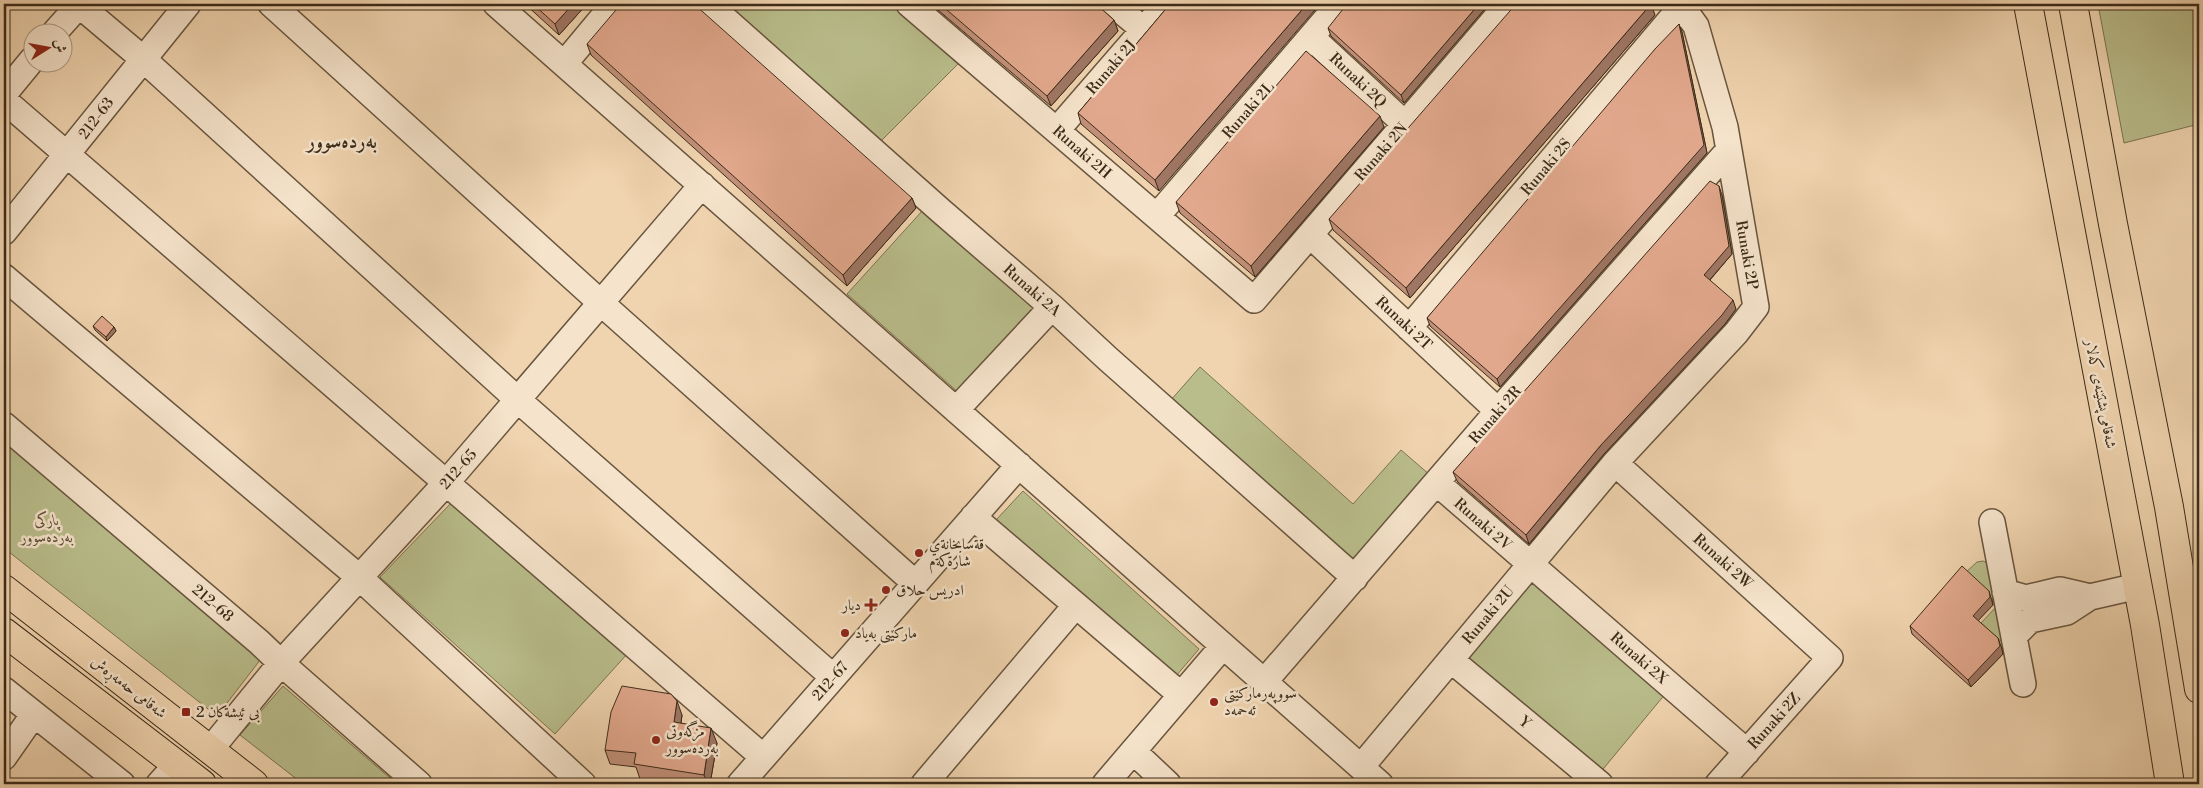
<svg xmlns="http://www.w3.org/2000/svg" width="2203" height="788" font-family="'Libre Bodoni',Amiri,serif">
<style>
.green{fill:#b9bd8b;stroke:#7a7452}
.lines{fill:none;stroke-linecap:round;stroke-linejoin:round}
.minor-casing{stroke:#68553e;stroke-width:28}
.highway-casing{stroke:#3b2b19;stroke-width:30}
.minor{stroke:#f5e3cb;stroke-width:25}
.highway{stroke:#f0d4af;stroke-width:28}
.wall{fill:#c29079;stroke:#3b2b19}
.shaded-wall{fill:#9e7663;stroke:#3b2b19}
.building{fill:#e2a88d;stroke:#3b2b19}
.poi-dot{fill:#8f2418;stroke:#f5e3cb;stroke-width:2}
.labels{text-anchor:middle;stroke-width:5;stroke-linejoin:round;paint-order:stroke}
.street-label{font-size:15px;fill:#3b2b19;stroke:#f5e3cb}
.park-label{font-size:15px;font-style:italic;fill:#544830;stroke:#f5e3cb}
.poi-label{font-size:15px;fill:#3b2b19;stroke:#f5e3cb;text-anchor:start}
.district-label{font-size:20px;font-weight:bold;fill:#3b2b19;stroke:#f5e3cb}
</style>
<rect width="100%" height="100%" fill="#f0d4af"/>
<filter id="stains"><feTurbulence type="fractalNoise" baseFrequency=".004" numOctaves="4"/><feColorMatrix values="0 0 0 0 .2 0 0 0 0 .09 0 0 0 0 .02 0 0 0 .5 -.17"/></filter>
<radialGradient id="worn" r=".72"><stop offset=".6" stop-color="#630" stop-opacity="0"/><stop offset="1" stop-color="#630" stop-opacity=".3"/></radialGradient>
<path class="green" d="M722,4H891L958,64L878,144Z
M2098,4H2199V124L2124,143Z
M923,210L1034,309L959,393L847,294Z
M1200,367L1353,504L1401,450L1430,475L1353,563L1170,401Z
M4,436L264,655L217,716L4,548Z
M1023,491L1199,649L1176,676L996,520Z
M452,502L628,653L555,734L380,577Z
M1983,561L1988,563L1996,602L1965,573L1977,562Z
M1532,576L1666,693L1599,774L1464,659Z
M1997,606L2003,643L1981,623Z
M283,686L397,784H303L240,735Z"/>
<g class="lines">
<g class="minor-casing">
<path id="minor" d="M78,4L142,58L518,400L833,677
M271,4L601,303L915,583
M496,4L1380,784
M708,4L941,211L1052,307L1107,358L1355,578
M909,4L1254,300L1508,4
M1113,4L1144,30
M55,32L80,4
M1311,37L1405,124
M564,64L614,4
M4,94L32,60
M4,100L763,757
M1057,130L1166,4
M1157,216L1339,4
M4,232L188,4
M1310,235L1498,411
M4,277L360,578L583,784
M1409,328L1682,6
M956,410L1052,307
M4,425L259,642L281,663L419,784
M1615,463L1830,658L1718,784
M1437,483L1747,752
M973,517L1181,695
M1992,522L2023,684
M2005,592L2026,598L2060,590L2090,597
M2014,636L2030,620L2067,612L2090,597L2138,586
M1451,660L1600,784
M1264,682L1498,411L1728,151
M4,690L122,784
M210,750L281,663L446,483L702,185
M1133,751L1168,784
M4,757L34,714
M1361,767L1615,463L1736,333L1756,307L1725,127L1696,26L1680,4
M159,784L177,764
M740,784L1019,465
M924,784L1076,605
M1105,784L1223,646"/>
</g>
<g class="highway-casing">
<path id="highway" d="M2028,4L2145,625L2170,784
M2073,4L2113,224L2169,507L2199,689
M4,589L254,784
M4,632L202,784"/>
</g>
<use href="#minor" class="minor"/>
<use href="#highway" class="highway"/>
</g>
<path class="wall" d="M525,4H587L559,35Z
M931,4H1096L1114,20L1118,31L1051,106Z
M1134,4H1146L1141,9Z
M1170,4L1159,191L1081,124L1078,113Z
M1489,4L1404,103L1331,36L1328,28Z
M1655,15L1410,298L1333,230L1329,219Z
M1682,32L1707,153L1500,387L1430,326L1427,318Z
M587,44L912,198L916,208L847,286L591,55Z
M1384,127L1255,277L1180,213L1176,202Z
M1722,195L1732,254L1710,280L1736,309L1725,324L1604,454L1529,544L1457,481L1453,472Z
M93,326L114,327L116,331L107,341L95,330Z
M1992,599L1993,605L1978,620L2001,646L2003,654L1971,687L1912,634L1910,626Z
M682,715L681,723L717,743L710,784H674L640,779L636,767L610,764L605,750Z"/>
<path class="shaded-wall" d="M573,4H587L559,35L555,24Z
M1139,4H1146L1141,9Z
M1307,4H1320L1159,191L1155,180Z
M1479,4H1489L1404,103L1401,95Z
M1651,4L1655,15L1410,298L1406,288Z
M1114,20L1118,31L1051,106L1047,96Z
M1679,24L1682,32L1707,153L1500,387L1497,379Z
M1380,116L1384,127L1255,277L1251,266Z
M1719,186L1722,195L1732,254L1707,283L1704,275Z
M912,198L916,208L847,286L843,275Z
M1733,300L1736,309L1725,324L1604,454L1529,544L1526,535L1601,445Z
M114,327L116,331L107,341L106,337Z
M1989,591L1993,605L1976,623L1973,616Z
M1998,638L2001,646L2003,654L1971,687L1968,680Z
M677,701L682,715L679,737L674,722Z
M711,728L717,743L710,784H708L704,775Z"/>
<path class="building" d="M533,4H573L555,24Z
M621,4H694L912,198L843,275L587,44Z
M940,4H1096L1114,20L1047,96Z
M1170,4H1307L1155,180L1078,113Z
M1347,4H1479L1401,95L1328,28Z
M1516,4H1651L1406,288L1329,219Z
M1679,24L1704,145L1497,379L1427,318L1655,49Z
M1306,51L1380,116L1251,266L1176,202Z
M1710,181L1719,186L1729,246L1704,275L1733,300L1722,315L1601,445L1526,535L1453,472Z
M102,316L114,327L106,337L93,326Z
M1962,566L1989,591L1990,597L1973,616L1998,638L2000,646L1968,680L1910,626Z
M622,686L671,694L677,701L674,722L711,728L704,775L634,764L636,753L605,750L611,712Z"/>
<g class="poi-dot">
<circle cx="919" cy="553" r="5"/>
<circle cx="886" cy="590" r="5"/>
<path d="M868.5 597.5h5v5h5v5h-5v5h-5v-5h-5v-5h5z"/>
<circle cx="845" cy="633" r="5"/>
<circle cx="1214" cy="702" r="5"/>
<rect x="181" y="707" width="10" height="10" rx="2.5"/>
<circle cx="656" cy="740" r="5"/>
</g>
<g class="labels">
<g class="street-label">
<text transform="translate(1111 67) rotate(-49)" y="5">Runaki 2J</text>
<text transform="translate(1358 80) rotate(43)" y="5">Runaki 2Q</text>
<text transform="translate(1248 110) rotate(-49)" y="5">Runaki 2L</text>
<text transform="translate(96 118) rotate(-53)" y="5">212-63</text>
<text transform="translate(1082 152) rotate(41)" y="5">Runaki 2H</text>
<text transform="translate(1381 152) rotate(-49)" y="5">Runaki 2N</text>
<text transform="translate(1546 167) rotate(-50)" y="5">Runaki 2S</text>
<text transform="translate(1747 255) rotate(80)" y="5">Runaki 2P</text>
<text transform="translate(1032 290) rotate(41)" y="5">Runaki 2A</text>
<text transform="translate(1404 323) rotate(43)" y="5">Runaki 2T</text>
<text transform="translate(2101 394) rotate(79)" y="5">شەقامی پشتێنەی کەلار</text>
<text transform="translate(1495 415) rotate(-49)" y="5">Runaki 2R</text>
<text transform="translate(458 469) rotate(-49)" y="5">212-65</text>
<text transform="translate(1483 524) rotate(41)" y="5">Runaki 2V</text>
<text transform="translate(1723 561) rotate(42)" y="5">Runaki 2W</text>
<text transform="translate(213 603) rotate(40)" y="5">212-68</text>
<text transform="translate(1488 615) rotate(-50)" y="5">Runaki 2U</text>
<text transform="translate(1639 658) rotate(41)" y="5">Runaki 2X</text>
<text transform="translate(830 681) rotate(-49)" y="5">212-67</text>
<text transform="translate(129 687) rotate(38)" y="5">شەقامی حەمەڕەش</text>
<text transform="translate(1774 721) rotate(-48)" y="5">Runaki 2Z</text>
<text transform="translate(1525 722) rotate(40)" y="5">Y</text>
</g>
<g class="park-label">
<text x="47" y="525">پارکی<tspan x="47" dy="17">بەردەسوور</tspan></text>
</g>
<g class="poi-label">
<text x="929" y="549">قةسابخانةي<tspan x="929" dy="17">شارةكةم</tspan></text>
<text x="896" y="595">ادريس حلاق</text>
<text x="861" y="610" text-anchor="end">ديار</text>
<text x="855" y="638">مارکێتی بەیاد</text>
<text x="1224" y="698">سووپەرمارکێتی<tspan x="1224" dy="17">ئەحمەد</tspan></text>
<text x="196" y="717">بی ئيشةكان 2</text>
<text x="666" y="736">مزگەوتی<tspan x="666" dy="17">بەردەسوور</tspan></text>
</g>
<g class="district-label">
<text x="342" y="148">بەردەسوور</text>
</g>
</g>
<rect width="2203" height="788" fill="none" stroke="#f0d4af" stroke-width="20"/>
<rect x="5" y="5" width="2193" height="778" fill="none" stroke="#3b2b19" stroke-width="2.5"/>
<rect x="10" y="10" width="2183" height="768" fill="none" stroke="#3b2b19"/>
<g transform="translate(48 48) rotate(79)"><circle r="24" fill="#f5e3cb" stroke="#ab9984"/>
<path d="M0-4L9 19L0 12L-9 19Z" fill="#8f2418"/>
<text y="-8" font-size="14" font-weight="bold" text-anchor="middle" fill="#3b2b19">ش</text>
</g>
<rect width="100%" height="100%" filter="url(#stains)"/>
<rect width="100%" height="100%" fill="url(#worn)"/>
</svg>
